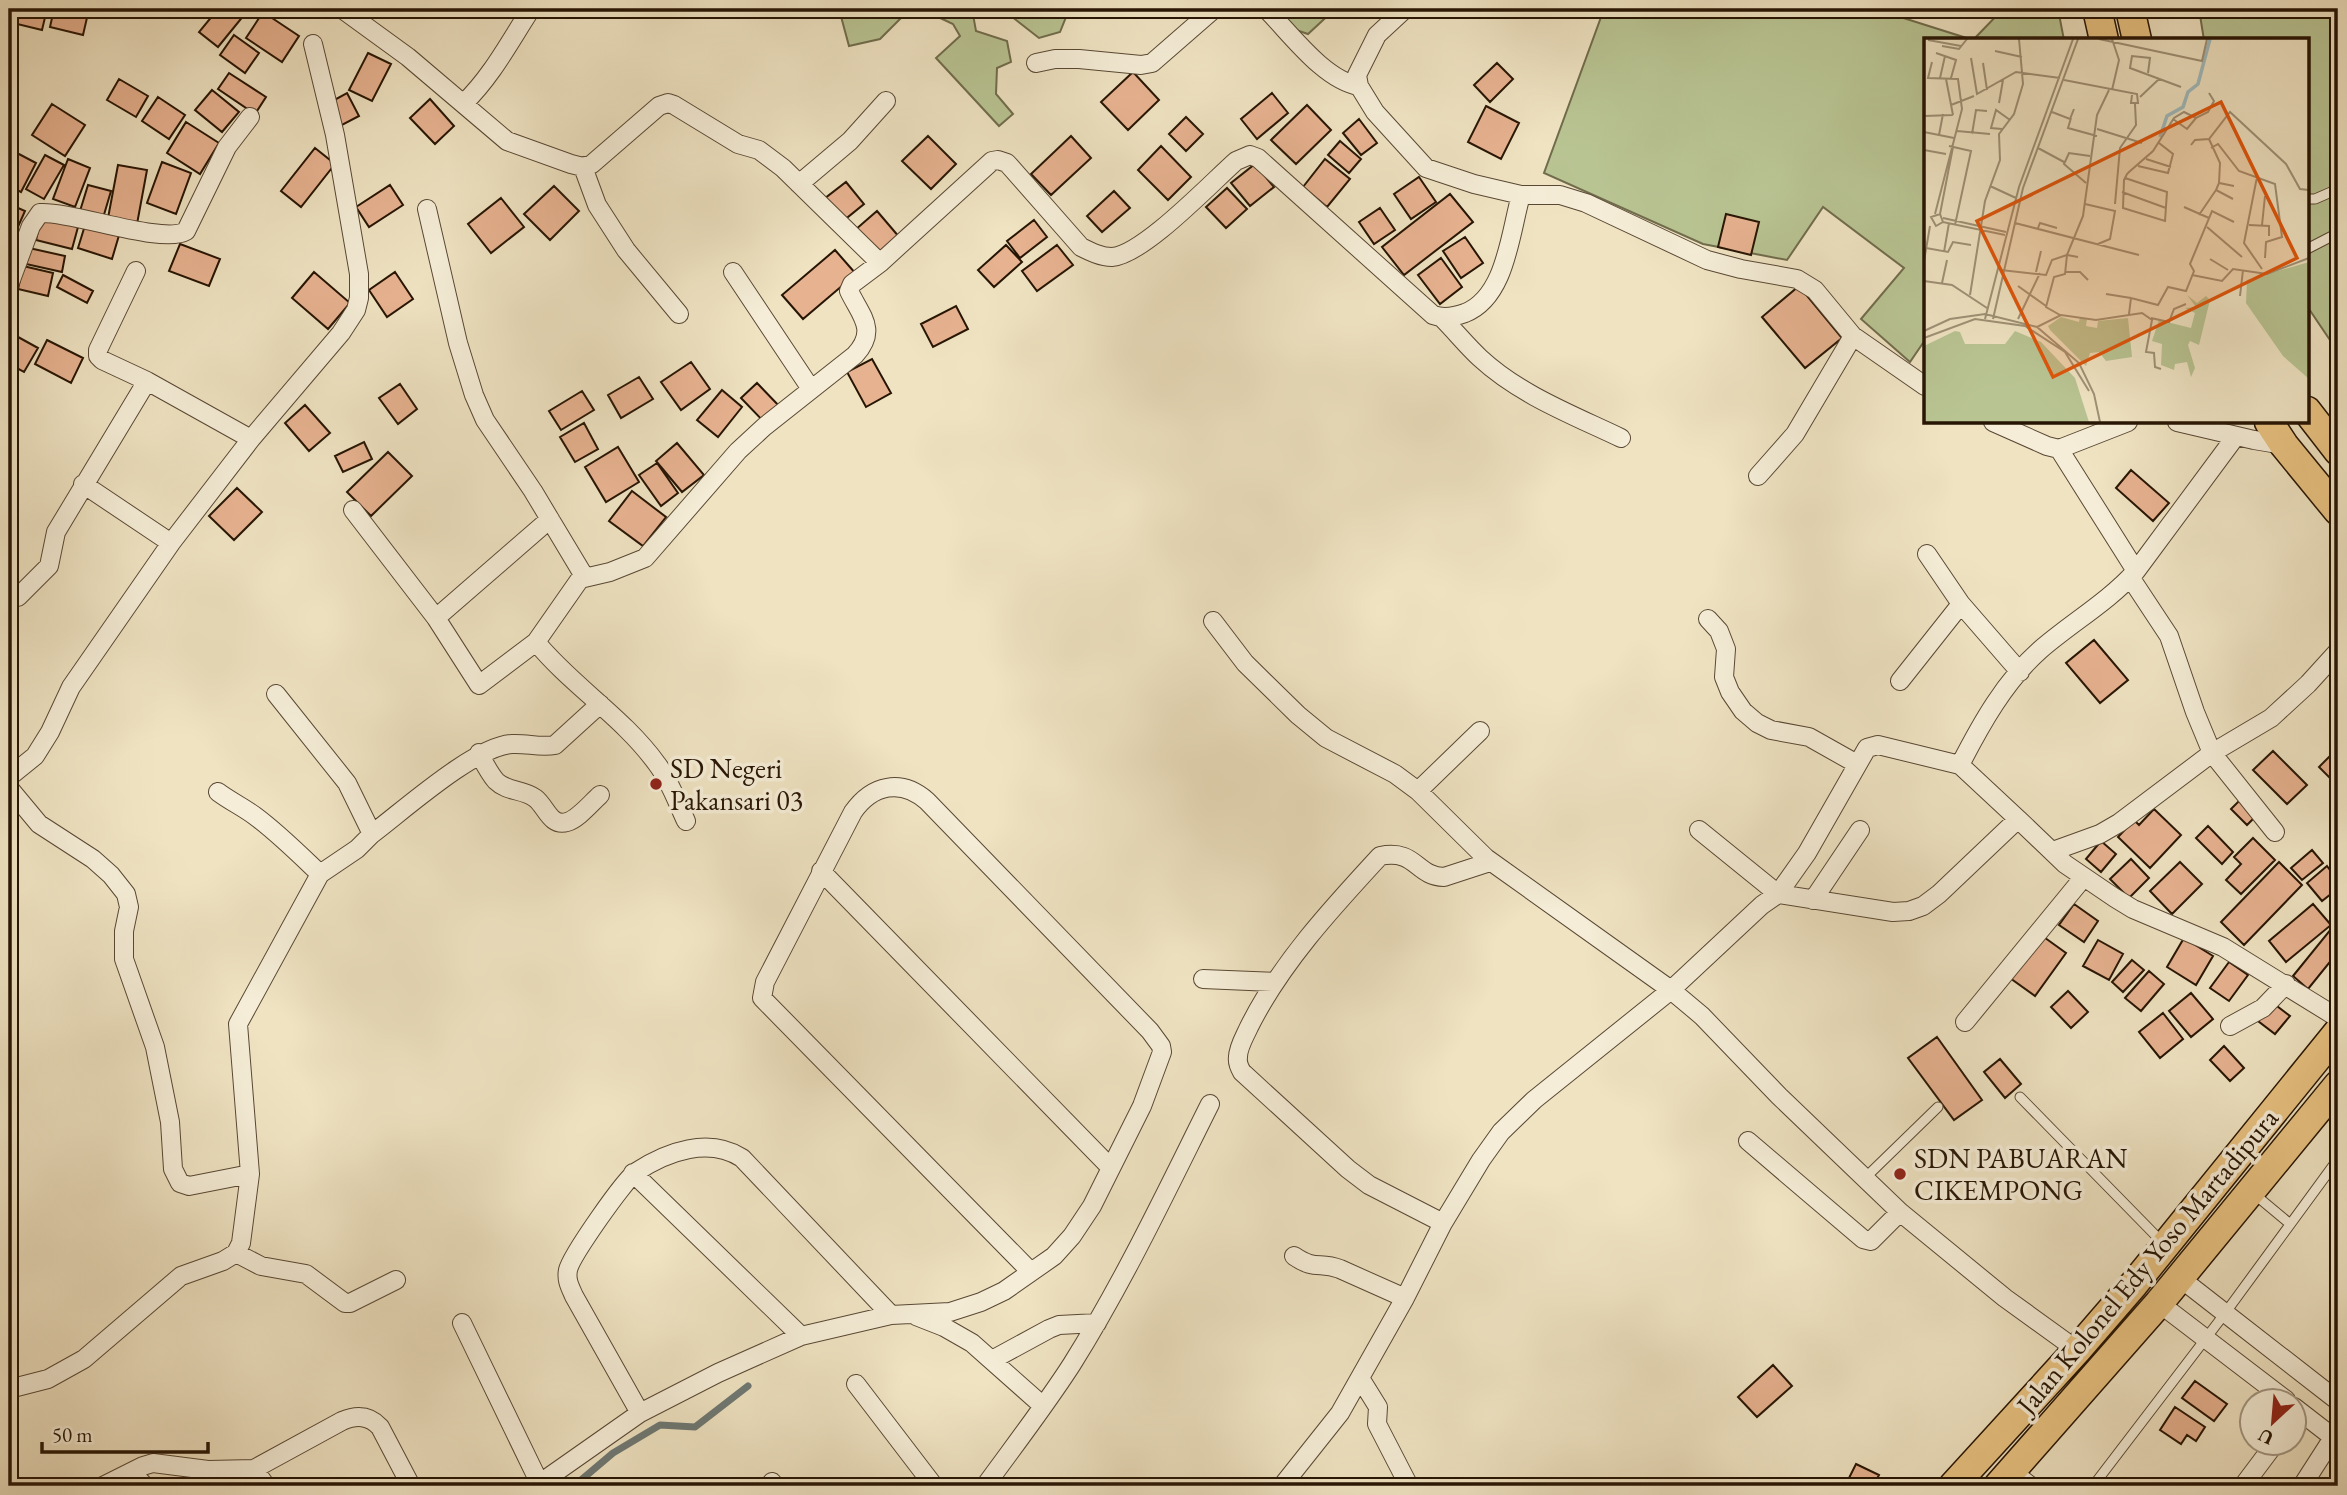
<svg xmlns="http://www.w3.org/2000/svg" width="2347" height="1495" font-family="'EB Garamond',serif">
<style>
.green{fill:#b9c493;stroke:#706c4c;stroke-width:2}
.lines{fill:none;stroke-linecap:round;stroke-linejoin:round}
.stream{stroke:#6f7974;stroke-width:7}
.building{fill:#e7b290;stroke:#271504;stroke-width:2}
.lane-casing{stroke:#594834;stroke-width:11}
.street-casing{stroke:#594834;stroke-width:20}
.primary-casing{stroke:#271504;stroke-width:31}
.lane{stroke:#f5edd7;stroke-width:9}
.street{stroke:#f5edd7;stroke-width:18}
.primary{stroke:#e8c281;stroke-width:28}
.poi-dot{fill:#8f2418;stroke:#f5edd7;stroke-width:2.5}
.labels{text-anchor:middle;stroke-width:7;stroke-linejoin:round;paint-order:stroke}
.poi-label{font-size:28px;fill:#271504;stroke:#f5edd7;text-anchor:start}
.street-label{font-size:28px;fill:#271504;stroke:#f5edd7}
.inset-river{fill:none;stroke:#9fbbbe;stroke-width:3.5}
.inset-road{fill:none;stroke:#9f9176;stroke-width:2}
.view{fill:#de560c;fill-opacity:0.15;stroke:#de560c;stroke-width:3.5}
.inset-edge{fill:none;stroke:#271504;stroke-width:3.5}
</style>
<rect width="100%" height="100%" fill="#efe3c2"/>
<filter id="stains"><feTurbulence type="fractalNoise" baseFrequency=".00286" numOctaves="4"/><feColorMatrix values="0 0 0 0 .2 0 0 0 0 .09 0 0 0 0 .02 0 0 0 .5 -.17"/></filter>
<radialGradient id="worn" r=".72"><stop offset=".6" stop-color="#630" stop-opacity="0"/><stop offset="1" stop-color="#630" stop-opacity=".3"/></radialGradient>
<path class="green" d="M839,9H910L880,39L849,46Z
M921,9H972L976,31L1007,41L1011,62L997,68L996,94L1013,114L999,126L936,58L960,36L953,24Z
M1002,9H1055L1066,17L1060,32L1039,38Z
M1273,9H1335L1308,34L1293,29Z
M1604,9H1896L1897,16L1973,40L2003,9H2058L2064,40H1925V340L1910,362L1861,319L1904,268L1823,207L1787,260L1703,244L1544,173Z
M2199,9H2338V352L2307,306V40H2204Z"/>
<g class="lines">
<path class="stream" d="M574,1486L613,1453L660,1425L695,1427L748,1386"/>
</g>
<path class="building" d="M12,9H47L42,30L9,22Z
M54,9H89L83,35L50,27Z
M218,9H249L218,47L199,32Z
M263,12L299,36L282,62L246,38Z
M234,35L259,53L245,73L220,55Z
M368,53L391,64L372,101L349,90Z
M1497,63L1513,79L1490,102L1474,85Z
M1133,72L1159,100L1128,130L1101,102Z
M229,73L266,97L255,114L218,89Z
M119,79L148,96L136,117L107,100Z
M212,90L239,112L222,132L195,110Z
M347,93L359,116L340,126L327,104Z
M1272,93L1288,113L1257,139L1241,119Z
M158,97L185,115L169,139L142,121Z
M430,99L454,126L435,144L410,118Z
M52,104L85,125L65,156L32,135Z
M1307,105L1331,130L1296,164L1271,140Z
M1486,106L1519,123L1501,159L1468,142Z
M1186,117L1203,134L1186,151L1169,134Z
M1359,119L1377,143L1361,155L1343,133Z
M186,122L219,143L200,174L167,153Z
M928,136L956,164L931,189L902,161Z
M1071,136L1091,158L1051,195L1031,174Z
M1340,141L1361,159L1349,173L1328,155Z
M1161,146L1191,177L1168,200L1138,170Z
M315,148L335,164L301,207L281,191Z
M17,153L36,163L21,192L9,185V167Z
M45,155L64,165L44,199L26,189Z
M68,159L90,168L75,207L53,199Z
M1325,159L1350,179L1327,207L1303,187Z
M162,162L191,173L176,214L147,203Z
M1255,164L1274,187L1250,206L1231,183Z
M118,165L147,170L137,224L108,218Z
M1419,177L1436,202L1411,219L1394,194Z
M846,182L864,204L843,221L824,199Z
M88,185L111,191L103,218L80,211Z
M390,185L403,205L369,227L356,207Z
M554,186L579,211L550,240L524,214Z
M1227,188L1247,209L1226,228L1206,207Z
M1114,191L1130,208L1102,232L1087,216Z
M1450,194L1473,222L1404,275L1382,247Z
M501,198L524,227L491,253L468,224Z
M9,204L25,211L9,247Z
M1380,208L1395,230L1374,244L1359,222Z
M877,211L900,238L879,257L855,230Z
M1726,214L1759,222L1751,255L1718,247Z
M41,218L78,227L72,249L36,240Z
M1034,220L1047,237L1020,258L1007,241Z
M86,222L120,232L112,259L78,248Z
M1465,237L1483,263L1461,278L1443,251Z
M180,244L220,259L209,286L169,271Z
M1006,245L1022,262L994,287L978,270Z
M1057,245L1073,265L1037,291L1022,271Z
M29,248L65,256L62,272L26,264Z
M835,250L856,274L803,319L782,295Z
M1441,258L1462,287L1440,304L1418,275Z
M23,266L53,273L48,296L18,289Z
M314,272L350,303L328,329L292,298Z
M395,272L413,299L387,317L369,290Z
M63,275L93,291L87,303L57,287Z
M1799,286L1842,338L1805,368L1762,317Z
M956,306L968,329L933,347L921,324Z
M9,332L38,348L24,372L9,364Z
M47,340L83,358L71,383L35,364Z
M872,359L891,393L866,407L847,372Z
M691,362L710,389L681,410L661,382Z
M639,377L653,399L621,418L608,395Z
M757,383L782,409L766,424L741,398Z
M400,384L417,409L398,424L379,398Z
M722,390L742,407L718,437L697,420Z
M582,391L594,410L561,430L549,411Z
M305,405L330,433L309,451L285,423Z
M584,423L598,449L575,462L560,437Z
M364,442L372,459L343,472L335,456Z
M677,443L704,475L682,492L656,461Z
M618,447L639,482L606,502L585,467Z
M388,452L412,476L371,516L347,492Z
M657,463L678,493L661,506L639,475Z
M2131,470L2169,503L2153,521L2116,488Z
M237,488L262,512L234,540L209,516Z
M632,491L666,517L643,546L609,521Z
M2094,640L2128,680L2100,703L2066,663Z
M2273,751L2307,785L2287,804L2253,770Z
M2334,752L2338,756V786L2319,767Z
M2241,799L2258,814L2247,825L2231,809Z
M2154,809L2181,835L2150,868L2118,837L2134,820L2139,825Z
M2208,826L2233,852L2222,864L2196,838Z
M2253,838L2275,860L2241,894L2226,880L2241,864L2234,857Z
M2101,841L2116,854L2101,872L2086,859Z
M2312,850L2323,863L2302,880L2291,868Z
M2131,859L2149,878L2129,898L2110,879Z
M2180,862L2202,884L2172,914L2150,891Z
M2279,862L2302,885L2244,945L2221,922Z
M2327,866L2338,881L2332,886L2336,890L2322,901L2307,883Z
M2074,904L2098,921L2084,942L2059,925Z
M2313,904L2331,925L2286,962L2269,941Z
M2331,929L2338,934V952L2308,989L2293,976Z
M2041,935L2066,953L2035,996L2010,978Z
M2184,938L2213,956L2196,985L2167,967Z
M2098,940L2123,954L2109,980L2083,966Z
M2132,960L2144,970L2123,992L2112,982Z
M2229,962L2248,975L2229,1001L2210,988Z
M2149,971L2164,984L2141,1011L2125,998Z
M2068,991L2088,1012L2071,1028L2051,1007Z
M2191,993L2213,1019L2191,1037L2169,1011Z
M2273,1003L2290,1016L2275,1034L2258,1021Z
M2163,1013L2183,1039L2160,1058L2139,1032Z
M1937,1037L1982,1100L1954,1120L1908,1058Z
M2224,1046L2244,1068L2230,1081L2210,1060Z
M2000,1059L2021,1084L2005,1098L1984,1072Z
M1773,1365L1792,1386L1757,1417L1738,1397Z
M2195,1381L2227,1404L2214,1421L2182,1398Z
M2175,1407L2205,1427L2196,1441L2187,1435L2181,1444L2160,1430Z
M1856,1464L1879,1475L1873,1486H1851L1846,1484Z"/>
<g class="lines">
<g class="lane-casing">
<path id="lane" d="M2307,199H2315L2338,189
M2307,249L2338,233
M2020,1097L2163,1243
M1864,1179L1938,1107
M2253,1193L2289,1223
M2017,1470L2038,1486
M2093,1486L2226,1312L2338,1159"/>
</g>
<g class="street-casing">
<path id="street" d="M342,9L408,57L507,141L571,164L583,167L592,164L659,106L668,103L674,105L738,144L759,150L783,168L880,263
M1266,9C1291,34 1324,80 1359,86
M1405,9L1377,35L1357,75L1359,86L1375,112L1426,168L1474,184L1521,195H1560L1586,203L1707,260L1741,269L1797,279L1815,290L1853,336L1925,386
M1036,63L1055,59H1079L1141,65L1152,63L1214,9
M464,103C492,76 510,41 531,9
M583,167L597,205L626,250L679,314
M799,184L850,141L886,101
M427,209L458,343L474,395L485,420L533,491L584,576
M136,271L98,350V356L102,360L147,381L251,439
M733,272L811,389
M9,285L31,226L40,213C72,211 163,245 186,231L227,147L250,117
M1442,318C1455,331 1467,346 1480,358C1520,395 1573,415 1621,438
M1993,422L2047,446L2059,449L2128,422
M2177,422L2254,440L2284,445
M1758,476L1795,434L1853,336
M83,484L171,543
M353,510L436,618L479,685L536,642L580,579L610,572L645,558L738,451L764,427L855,355C878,330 861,316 849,291L852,284L880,263L992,161L998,160L1007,163L1081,247C1091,252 1101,257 1112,257C1143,255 1211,183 1236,161L1250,155L1258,158L1433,315C1444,319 1454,317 1465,313C1506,297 1510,233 1521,195
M1927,554L1961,604L2020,672
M2136,571L2236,436
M2130,577L2169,636L2195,712L2212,753L2275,832
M18,597L49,566L56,532L147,381
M436,618L550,519
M1708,619L1719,631L1726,649L1724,677L1730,692L1743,711L1757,723L1771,730L1809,737L1857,764
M1213,621L1245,663L1298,715L1326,738L1395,774L1418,791L1486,858L1671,990L1702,1016L1779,1096L1900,1212L2005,1298L2077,1350
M536,642C572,686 623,717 657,764C670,781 677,802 686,821
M1900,681L1961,604
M479,753C484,763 489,773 496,781C507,792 523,789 535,798C546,806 550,827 567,822C578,819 591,803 600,795
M1960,765L2018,819
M9,777L35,756L50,732L71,687L171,543L251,439L341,333L356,310L359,298V274L335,135L313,44
M9,788L39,824L93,859L111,875L126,894L129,907L124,931V959L155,1047L170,1122L173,1169L180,1183L189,1186L250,1174
M1418,791L1480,731
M218,792C230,801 243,807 255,816C278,833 299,854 320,874L357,849L372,834L347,783L276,694
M1699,830L1778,894L1807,853L1867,748L1878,745L1960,765C1981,724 2005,681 2040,650C2071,623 2108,602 2136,571L2059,449
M372,834C404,810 475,746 512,744C527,743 540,748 555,745L600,704
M2053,851L2100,834L2119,823L2212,753L2271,718L2308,684L2338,651
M821,871L1111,1168
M1813,900L1860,830
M1203,979L1275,982
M1965,1022L2083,878
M2230,1026L2263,1008L2286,984
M1748,1141L1863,1239L1871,1241L1900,1212
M633,1173L801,1336
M1443,1223L1369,1185L1348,1169L1242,1072C1239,1067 1237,1063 1238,1057C1238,1047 1245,1036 1249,1027C1281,963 1332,908 1380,856C1417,849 1415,876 1444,877L1490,862
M236,1253L261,1266L306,1274L345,1303H350L396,1280
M1294,1256C1316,1271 1319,1261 1340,1269L1405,1298
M2180,1278L2338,1401
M2159,1303L2286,1400
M916,1316L944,1327L972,1343L1043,1406
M462,1323L540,1484
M992,1360L1049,1329L1059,1325L1097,1323
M1360,1378L1378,1407L1377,1424L1409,1486
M856,1384L934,1486
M9,1389L48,1379L84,1359L181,1276L223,1261L236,1253L241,1243L250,1174L238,1024L320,874
M2294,1407L2338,1441
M640,1413L574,1296C570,1287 566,1280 568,1270C571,1256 625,1179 636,1172C668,1151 709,1137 742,1158L891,1315
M254,1469L342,1421C356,1415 369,1415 380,1427L411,1486
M131,1472L145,1486
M772,1482L775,1486
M103,1486L143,1466L153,1463L208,1470L254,1469L266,1486
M536,1486L640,1413L718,1373L801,1336L891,1315L950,1312L981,1302L1004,1291L1054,1256L1072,1236L1092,1206L1142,1106L1162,1052L1161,1046L1150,1031L927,801C901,778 872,785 853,812L765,982L762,998L1031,1272
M985,1486C1014,1446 1045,1406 1072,1364C1124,1281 1166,1192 1210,1104
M1282,1486L1340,1413L1405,1298L1443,1223L1481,1160L1501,1132L1534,1100L1671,990L1762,905L1778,894L1893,912L1909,911L1923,906L1939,894L2018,819L2065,864L2115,898L2133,909L2223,947L2338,1018
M2243,1486L2276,1442
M2302,1486L2338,1430"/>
</g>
<g class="primary-casing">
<path id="primary" d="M2097,9L2104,40
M2130,9L2137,40
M2307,411L2338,451
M2269,422L2284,445L2338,511
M1953,1486L2077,1350L2134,1284L2338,1032
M1998,1486L2159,1303L2338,1085"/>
</g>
<use href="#lane" class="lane"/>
<use href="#street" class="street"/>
<use href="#primary" class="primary"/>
</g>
<g class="poi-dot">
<circle cx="656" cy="784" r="7"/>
<circle cx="1900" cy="1174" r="7"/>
</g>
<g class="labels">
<g class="poi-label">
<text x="670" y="778">SD Negeri<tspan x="670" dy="32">Pakansari 03</tspan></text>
<text x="1914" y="1168">SDN PABUARAN<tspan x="1914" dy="32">CIKEMPONG</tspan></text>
</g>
<g class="street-label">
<text transform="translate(2147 1261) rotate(-50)" y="10">Jalan Kolonel Edy Yoso Martadipura</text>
</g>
</g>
<g transform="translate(1924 38)">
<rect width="385" height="385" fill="#efe3c2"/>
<path d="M385,224V341L359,318L322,265L323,242ZM263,257L273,265L282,258L286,262L275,307L266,303L264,307L271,330L267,339L263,324L251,326L250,332L237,327L238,306L228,303L235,282L267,290L271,275L261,270L272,269ZM137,279L155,284L156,279L163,281L162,288L173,290L174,283L204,280L208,319L182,323L175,314L166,315L162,328L126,292L124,288ZM31,293L36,294L41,306H81L91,293L117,304L151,340L165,384H0V308Z" fill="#b9c493"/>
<path class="inset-river" d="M236,99L243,78L259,69L264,54L274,46L286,1"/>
<path class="inset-road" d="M175,1L278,23L283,1M188,1L195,22L188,52M4,2L37,8M18,8L35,11L43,1M71,13L98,19M12,15L32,22L27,40M47,20L53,56L92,34L136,40M8,24L4,40L34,41L38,71L11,176M59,25L63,52M224,35L226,20L208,18L206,30L257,49M16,40L21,18M22,41L29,77M140,42L213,56L214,65H207L208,57M216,59L235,41M75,65L79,42M27,67L50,58M128,74L146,81L150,71M0,78L29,77M147,80L144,90L173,98M249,81L263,91L272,80M78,91L67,90L72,72L86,82M173,91L218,105M33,93L66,96M0,94L30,100M48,96L52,72L63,73M15,97L19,76M285,101L296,125L295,145M267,107L271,102L285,101L306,74L362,126L376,151L385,152M25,108L47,113L31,187M114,110L140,124M287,110L294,106L315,133L351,146L358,199L342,204L341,220M0,112L22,116M222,121L247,129M214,128L244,135L249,116L235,105M333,139L320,205L338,231M201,140L243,154L241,183L199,170L200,142L203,136L205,134L229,113L250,80L260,74L272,80L284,74L290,63L285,55M162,145L140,126L145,115L166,118M66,148L92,160M198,154L242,170M309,161L292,152L295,145L310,148M161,166L191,173L186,201L174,206M191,166L196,110L212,87L211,66M260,169L285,180M16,176L29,109M275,177L292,152M19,180L82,194M19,184L16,176L7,179L12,188L19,184L81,197M91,185L215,217M325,187L345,188V198M338,187L341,158M283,189L318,219M114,190L116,185L133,190M2,210L24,214L29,204L47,207M20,214L25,185M286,221L304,232M0,223L6,188M77,232L122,237L128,222L143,217L159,178L173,77L185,52M112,234L117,213M142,234H156L164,242M268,237L298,243L309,231L343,236L385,220M0,243L28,247L63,270M18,245L23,222M94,248L122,268M182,256L207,260M46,257L61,163L76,122L75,96L90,76L99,46L95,1M316,258L319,232M205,276L207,260L234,267L244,249L262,253L270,233L266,226L288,173L310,184M136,277L122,269L130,239L141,236L143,217L154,219M227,280L245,284L250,271L262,266M61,281L95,149L149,1M69,281L99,150L154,1M94,281L116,235M113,289L137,277L172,282L218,275L228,282L222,314L230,315L231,329L237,331M0,293L26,281L61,276L113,289L155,325L170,356L176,384M0,300L51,281L101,288L141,314L165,353"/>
<path class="view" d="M297,64L373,220L129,339L53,183Z"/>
<rect width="385" height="385" class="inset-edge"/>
</g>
<rect width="2347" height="1495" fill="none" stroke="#efe3c2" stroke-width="35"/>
<rect x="10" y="10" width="2326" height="1474" fill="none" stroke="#271504" stroke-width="3.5"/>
<rect x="18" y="18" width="2312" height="1460" fill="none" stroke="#271504" stroke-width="2"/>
<g transform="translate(2273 1422) rotate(206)"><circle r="33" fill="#f5edd7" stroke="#a39783" stroke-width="2"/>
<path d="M0-5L12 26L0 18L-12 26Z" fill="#8f2418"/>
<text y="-10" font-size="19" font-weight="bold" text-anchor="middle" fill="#271504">U</text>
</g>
<path d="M42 1442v10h166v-10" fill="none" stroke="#271504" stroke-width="3.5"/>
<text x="52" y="1442" font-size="21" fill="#271504" stroke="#f5edd7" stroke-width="5" paint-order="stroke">50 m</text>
<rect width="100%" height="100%" filter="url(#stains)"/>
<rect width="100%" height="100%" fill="url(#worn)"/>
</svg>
